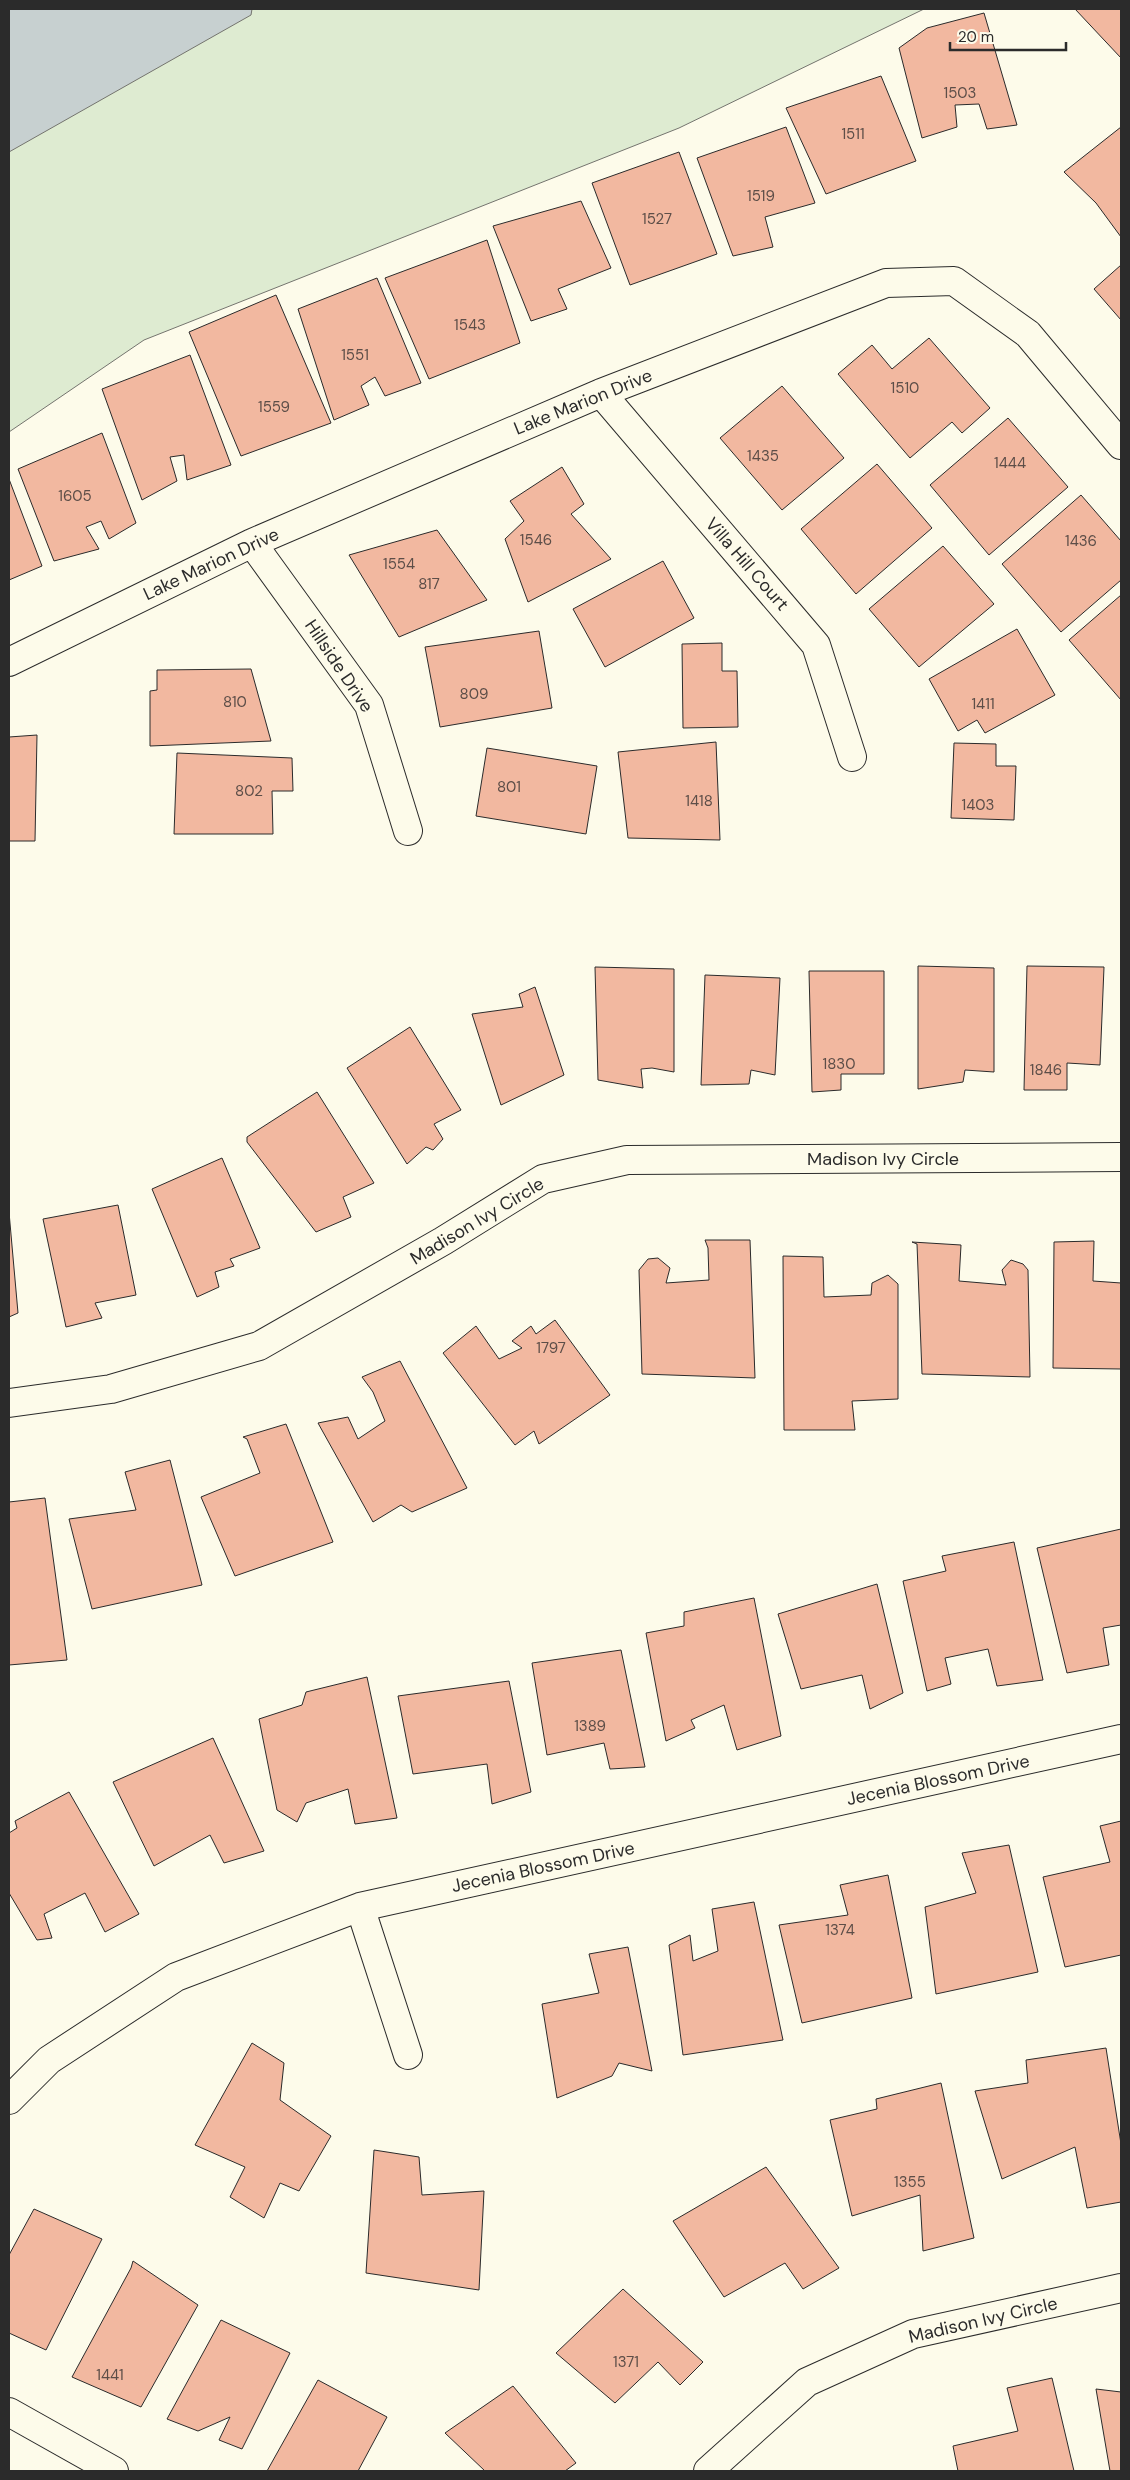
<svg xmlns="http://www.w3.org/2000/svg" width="1130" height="2480" font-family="'DM Sans',sans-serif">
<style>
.green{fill:#deebd1;stroke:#74746e}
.water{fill:#c7d0d0;stroke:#74746e}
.building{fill:#f2b8a0;stroke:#2b2b2b}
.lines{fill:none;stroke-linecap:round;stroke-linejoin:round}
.minor-casing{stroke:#2b2b2b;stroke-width:30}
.minor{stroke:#fdfbea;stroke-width:28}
.labels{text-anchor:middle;stroke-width:4;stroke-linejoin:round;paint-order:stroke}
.number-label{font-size:15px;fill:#5d4e48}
.street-label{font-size:18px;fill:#2b2b2b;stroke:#fdfbea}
</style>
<rect width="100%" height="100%" fill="#fdfbea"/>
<path class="green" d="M9,9H924L679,128L144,340L9,432Z"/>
<path class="water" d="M9,9H252L251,15L9,152Z"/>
<path class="building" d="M1075,9H1121V58Z
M984,13L1017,125L987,129L979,104L955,105L957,127L922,138L899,48L927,28Z
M881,76L916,161L826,194L786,108Z
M786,127L815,203L765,217L773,247L733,256L697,158Z
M1121,127V237L1096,203L1064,172Z
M679,152L717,254L630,285L592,183Z
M581,201L611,268L558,289L567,309L531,321L493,226Z
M487,240L520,343L429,379L385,278Z
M1121,265V320L1094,289Z
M377,278L421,383L385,396L375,377L361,386L369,405L334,420L298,309Z
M276,295L331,423L241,456L189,332Z
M929,338L990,408L962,433L952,422L910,458L838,374L872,345L892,369Z
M190,355L231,465L187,480L184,455L170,457L177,481L142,500L102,389Z
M782,386L844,458L782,510L720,438Z
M1008,418L1068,487L989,555L930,485Z
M102,433L136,523L109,539L101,521L86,527L99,549L54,561L18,469Z
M877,464L932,528L856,594L801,529Z
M562,467L584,504L571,514L611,559L528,602L505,539L524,521L510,501Z
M9,479L42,566L9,580Z
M1081,495L1121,541V580L1061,632L1002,564Z
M437,530L487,600L399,637L349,555Z
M943,546L994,604L919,667L869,609Z
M663,561L694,618L605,667L573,609Z
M1121,595V700L1069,640Z
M1017,629L1055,695L985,733L977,720L958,731L929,679Z
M539,631L552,708L440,727L425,647Z
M722,643V671H737L738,727L683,728L682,644Z
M251,669L271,741L150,746V691L157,690V670Z
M37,735L35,841H9V737Z
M716,742L720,840L628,838L618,752Z
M954,743L996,744V766H1016L1014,820L951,818Z
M487,748L597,766L586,834L476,816Z
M177,753L292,758L293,791H272L273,834H174Z
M918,966L994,968V1072L965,1070L963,1082L918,1089Z
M1027,966L1104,967L1100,1065L1067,1063V1090H1024Z
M595,967L674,969V1072L652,1068L641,1069L643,1088L598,1080Z
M809,971H884V1074H841V1090L812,1092Z
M705,975L780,978L775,1075L751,1070L749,1084L701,1085Z
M535,987L564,1075L501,1105L472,1014L523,1007L519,994Z
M410,1027L461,1110L434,1124L443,1139L433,1150L426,1147L407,1164L347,1068Z
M317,1092L374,1183L343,1197L351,1217L316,1232L247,1142V1137Z
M222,1158L260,1248L230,1259L234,1266L215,1272L219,1287L197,1297L152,1189Z
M118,1205L136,1295L95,1303L102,1318L66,1327L43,1219Z
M9,1212L18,1313L9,1317Z
M705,1240H750L755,1378L642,1374L639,1270L648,1259L658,1258L670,1268L666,1283L709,1280L708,1248Z
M1094,1241L1093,1281L1121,1283V1369L1053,1368L1054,1242Z
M912,1242L961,1245L959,1281L1006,1285L1002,1270L1011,1260L1023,1264L1028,1270L1030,1377L922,1374L917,1244Z
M783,1256L823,1257L824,1297L871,1295L872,1283L888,1275L898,1284V1399L852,1401L855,1430H784Z
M555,1320L610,1395L539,1444L534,1431L515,1445L443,1353L476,1326L499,1359L522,1348L512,1341L531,1326L536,1334Z
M400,1361L467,1488L412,1512L401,1505L373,1522L318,1423L348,1417L358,1439L385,1421L373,1392L362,1377Z
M286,1424L333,1542L235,1576L201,1497L260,1473L247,1439L243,1437Z
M170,1460L202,1585L92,1609L69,1519L136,1510L125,1472Z
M45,1498L67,1660L9,1665V1502Z
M1121,1529V1625L1103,1628L1109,1665L1067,1673L1037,1548Z
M1014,1542L1043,1680L997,1686L988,1649L945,1658L951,1684L927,1691L903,1581L946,1571L942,1556Z
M877,1584L903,1693L870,1709L862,1675L801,1689L778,1614Z
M754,1598L781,1736L737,1750L724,1705L691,1720L695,1728L666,1741L646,1633L684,1626V1612Z
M621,1650L645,1767L610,1769L604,1743L547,1755L532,1663Z
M367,1677L397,1818L355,1824L348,1789L306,1803L297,1822L277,1810L259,1719L302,1705L306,1692Z
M509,1681L531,1792L492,1804L487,1764L413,1774L398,1696Z
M213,1738L264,1851L224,1863L210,1835L154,1866L113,1782Z
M69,1792L139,1914L105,1932L85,1893L44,1914L52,1938L37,1940L9,1893V1833L17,1828L15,1821Z
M1121,1821V1955L1065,1967L1043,1877L1110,1862L1100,1826Z
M1009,1845L1038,1972L936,1994L925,1907L976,1893L962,1853Z
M888,1875L912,1998L802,2023L779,1925L848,1915L840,1885Z
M754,1902L783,2040L683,2055L669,1945L690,1935L693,1961L718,1951L712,1909Z
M628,1947L652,2071L619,2063L612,2076L557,2098L542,2004L599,1993L589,1954Z
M252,2043L284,2063L280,2100L331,2136L299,2191L280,2183L264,2218L230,2197L245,2167L195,2145Z
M1106,2048L1121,2144V2202L1087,2208L1075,2147L1002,2179L975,2091L1028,2083L1026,2060Z
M941,2083L974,2238L923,2251L920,2195L852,2216L830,2120L877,2109L876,2099Z
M374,2150L419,2157L422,2195L484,2191L479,2290L366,2273Z
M766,2167L839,2268L803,2289L785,2263L724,2297L673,2221Z
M34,2209L102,2239L46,2350L9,2333V2255Z
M133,2261L198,2305L141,2407L72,2377L131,2268Z
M623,2289L703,2362L680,2385L658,2362L615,2403L556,2353Z
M221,2320L290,2353L242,2449L219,2440L230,2417L198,2431L167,2419Z
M1052,2378L1074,2471H958L953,2446L1018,2431L1007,2388Z
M318,2380L387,2417L358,2471H267Z
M513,2386L576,2463L565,2471H485L445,2433Z
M1096,2389L1121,2392V2471H1110Z"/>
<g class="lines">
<g class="minor-casing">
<path id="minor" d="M601,393L816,645L852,757
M252,543L369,705L408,831
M9,662L252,543L601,393L886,283L954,281L1028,334L1121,445
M9,1403L111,1389L259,1346L443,1241L543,1179L627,1160L1121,1157
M360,1907L408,2055
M9,2100L49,2060L176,1977L360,1907L1121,1739
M9,2412L114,2471
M708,2471L807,2382L913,2334L1121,2288"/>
</g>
<use href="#minor" class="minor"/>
</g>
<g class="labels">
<g class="number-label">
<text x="960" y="98">1503</text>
<text x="853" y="139">1511</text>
<text x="761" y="201">1519</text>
<text x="657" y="224">1527</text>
<text x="470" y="330">1543</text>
<text x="355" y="360">1551</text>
<text x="905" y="393">1510</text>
<text x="274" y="412">1559</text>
<text x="763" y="461">1435</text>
<text x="1010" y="468">1444</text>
<text x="75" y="501">1605</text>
<text x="536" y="545">1546</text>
<text x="1081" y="546">1436</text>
<text x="399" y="569">1554</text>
<text x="429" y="589">817</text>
<text x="474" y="699">809</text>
<text x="235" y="707">810</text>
<text x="983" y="709">1411</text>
<text x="509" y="792">801</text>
<text x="249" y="796">802</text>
<text x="699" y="806">1418</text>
<text x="978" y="810">1403</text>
<text x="839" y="1069">1830</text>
<text x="1046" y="1075">1846</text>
<text x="551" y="1353">1797</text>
<text x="590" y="1731">1389</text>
<text x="840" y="1935">1374</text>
<text x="910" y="2187">1355</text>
<text x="626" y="2367">1371</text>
<text x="110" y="2380">1441</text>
</g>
<g class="street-label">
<text transform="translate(583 402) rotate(-22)" y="6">Lake Marion Drive</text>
<text transform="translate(211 564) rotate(-25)" y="6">Lake Marion Drive</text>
<text transform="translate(747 564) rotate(49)" y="6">Villa Hill Court</text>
<text transform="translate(339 666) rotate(56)" y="6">Hillside Drive</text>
<text x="883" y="1165">Madison Ivy Circle</text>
<text transform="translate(477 1221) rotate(-31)" y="6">Madison Ivy Circle</text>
<text transform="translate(938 1780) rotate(-12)" y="6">Jecenia Blossom Drive</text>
<text transform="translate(543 1867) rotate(-12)" y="6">Jecenia Blossom Drive</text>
<text transform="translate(983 2320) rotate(-13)" y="6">Madison Ivy Circle</text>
</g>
</g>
<rect width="1130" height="2480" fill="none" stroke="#2b2b2b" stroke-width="20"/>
<path d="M950 42v8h116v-8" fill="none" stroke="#2b2b2b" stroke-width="2.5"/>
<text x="958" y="42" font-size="15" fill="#2b2b2b" stroke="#fdfbea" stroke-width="4" paint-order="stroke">20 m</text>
</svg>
